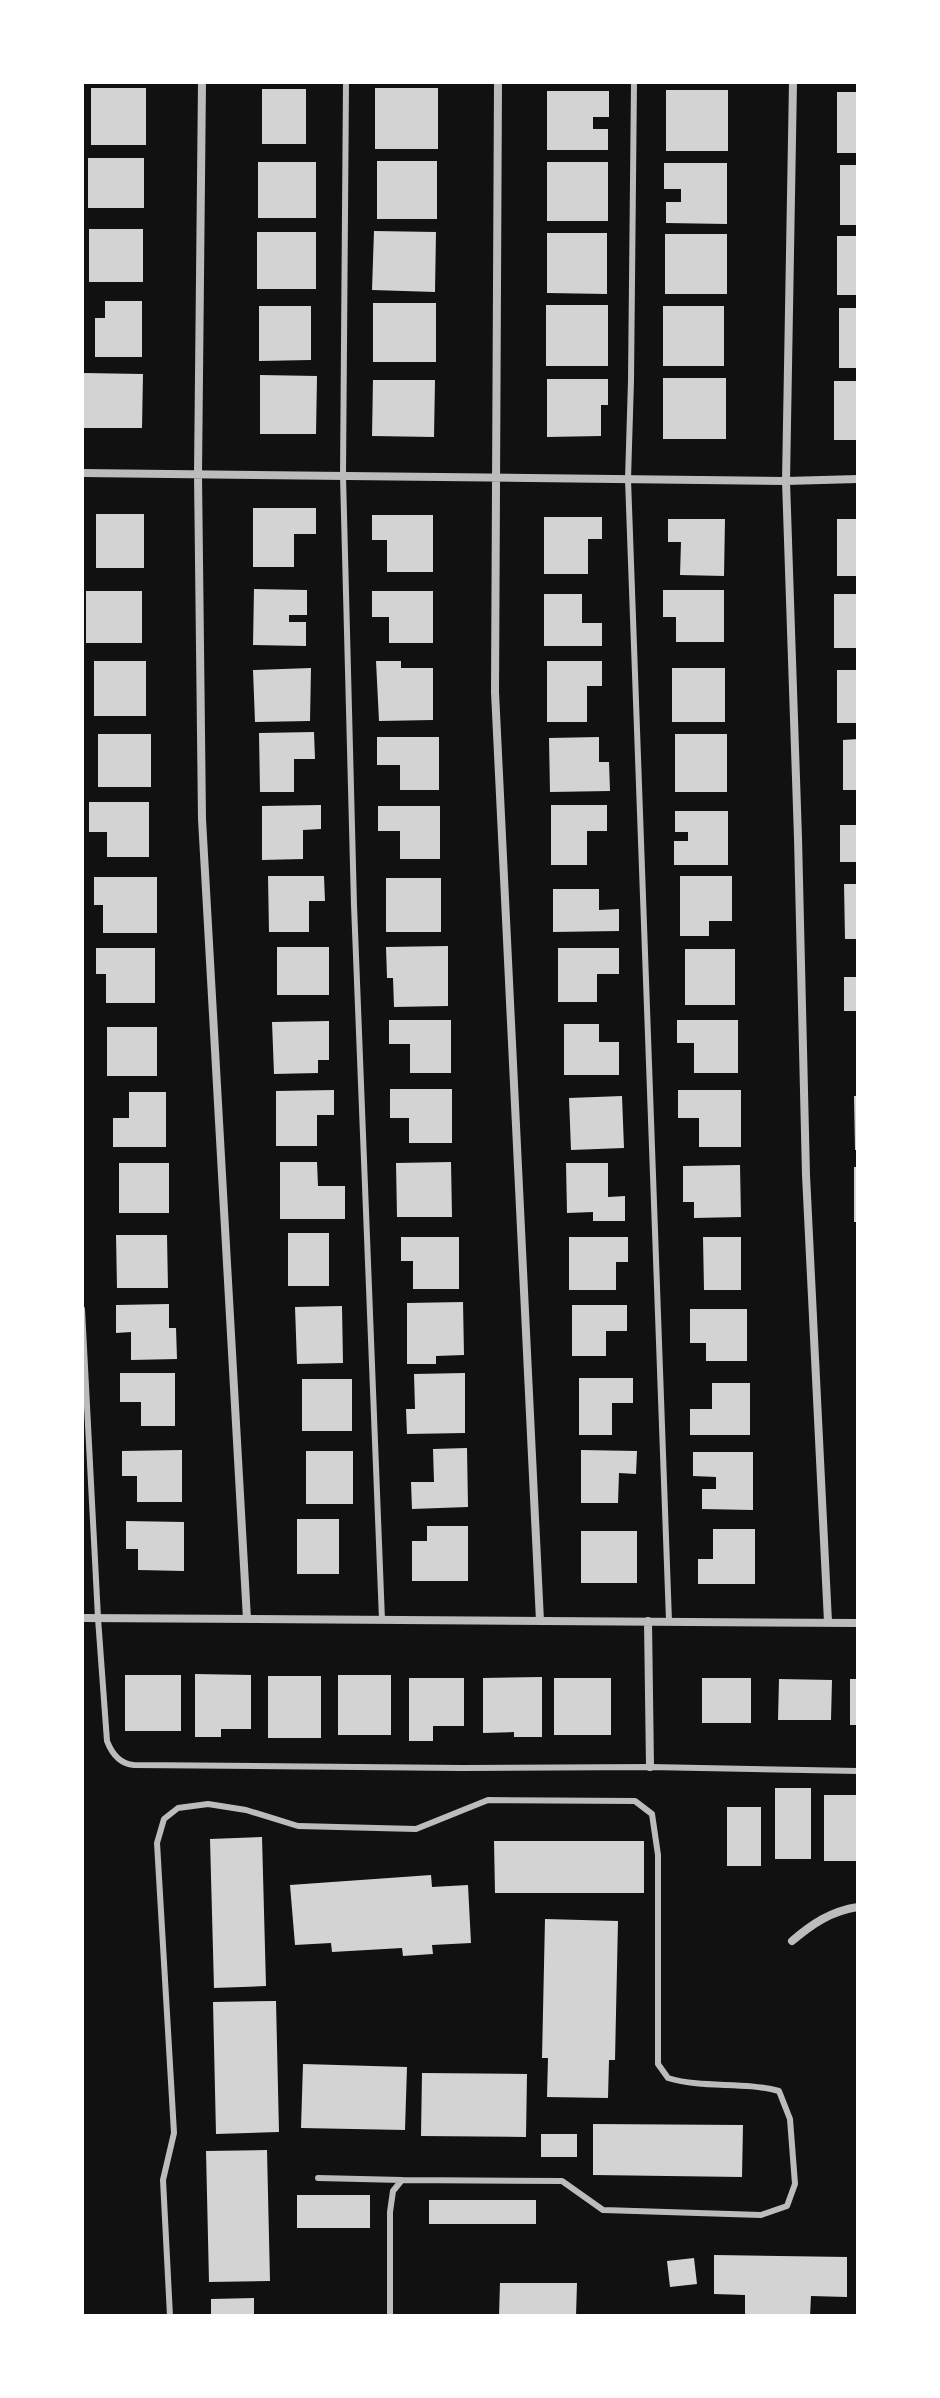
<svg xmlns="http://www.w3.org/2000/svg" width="940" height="2398" font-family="Arial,sans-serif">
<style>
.building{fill:#d3d3d3}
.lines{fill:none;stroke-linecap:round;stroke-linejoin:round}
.service{stroke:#bcbcbc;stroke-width:6}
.minor{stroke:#bcbcbc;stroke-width:8}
</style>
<rect width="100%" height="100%" fill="#111"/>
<path class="building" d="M91,88H146V145H91Z
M375,88H438V149H375Z
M262,89H306V144H262Z
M666,90H728V151H666Z
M547,91H609V117H593V129H608V150H547Z
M837,92H858V153H837Z
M88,158H144V208H88Z
M377,161H437V219H377Z
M258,162H316V218H258Z
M547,162H608V221H547Z
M664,163H727V224L666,223V202H681V189H664Z
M840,165H858V225H840Z
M89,229H143V282H89Z
M374,231L436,232L435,292L372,290Z
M257,232H316V289H257Z
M547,233H607V294L547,293Z
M665,234H727V294H665Z
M837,236H858V295H837Z
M105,301H142V357H95V318H105Z
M373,303H436V362H373Z
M546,305H608V366H546Z
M259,306H311V360L259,361Z
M663,306H724V366H663Z
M839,308H858V368H839Z
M84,373L143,374L142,428H83Z
M260,375L317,376L316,434H260Z
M663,378H726V439H663Z
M547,379H608V405H601V436L547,437Z
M373,380H435L434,437L372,436Z
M834,381H858V440H834Z
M253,508H316V534H294V567H253Z
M96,514H144V568H96Z
M372,515H433V572H387V540H372Z
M544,517H602V539H588V574H544Z
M668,519H725L724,576L680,575L681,542H668Z
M837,519H858V576H837Z
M254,589L307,590V615H289V622H306V646L253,645Z
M663,590H724V642H676V617H663Z
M86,591H142V643H86Z
M372,591H433V643H389V617H372Z
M544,594H582V623H602V646H544Z
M834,594H858V648H834Z
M94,661H146V716H94Z
M376,661H401V668H433V720L379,721Z
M547,661H602V686H587V722H547Z
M311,668L310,721L255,722L253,670Z
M672,668H725V722H672Z
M837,670H858V723H837Z
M314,732L315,759H294V792H260L259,733Z
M98,734H151V787H98Z
M675,734H727V792H675Z
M377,737H439V790H400V765H377Z
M599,737V762H609L610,791L550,792L549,738Z
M858,739V790H843V740Z
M89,802H149V857H107V832H89Z
M321,805V829L303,830V859L262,860V806Z
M551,805H607V831H587V865H551Z
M378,806H440V859H400V831H378Z
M675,811H728V865H674V841H688V832H675Z
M840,825H858V862H840Z
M268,876H324L325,901H309V932H269Z
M680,876H732V921H709V936H680Z
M94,877H157V933H103V905H94Z
M386,878H441V932H386Z
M844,884H858V939H845Z
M553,889H599V910L619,909V931L553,932Z
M448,946V1006L394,1007L393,978H387L386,947Z
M277,947H329V995H277Z
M96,948H155V1003H106V974H96Z
M558,948H619V974H597V1002H558Z
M685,949H735V1005H685Z
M844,977H858V1011H844Z
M389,1020H451V1073H410V1044H389Z
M677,1020H738V1073H694V1043H677Z
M329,1021V1060H318V1073L274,1074L272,1022Z
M564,1024H599V1042H619V1075H564Z
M107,1027H157V1076H107Z
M390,1089H452V1143H409V1118H390Z
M334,1090V1115H317V1146H276V1091Z
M678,1090H741V1147H699V1118H678Z
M129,1092H166V1147H113V1118H129Z
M622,1096L624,1148L571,1150L569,1098Z
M854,1096H858V1150H855Z
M280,1162H317L318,1186H345V1219H280Z
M451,1162L452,1217H397L396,1163Z
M119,1163H169V1213H119Z
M566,1163H608V1197L625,1196V1221H593V1212L567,1213Z
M740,1165L741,1217L694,1218V1202H683V1166Z
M854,1167H858V1222H854Z
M288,1233H329V1286H288Z
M116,1235H167L168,1288H117Z
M401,1237H459V1289H413V1261H401Z
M569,1237H628V1262H616V1290H569Z
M703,1237H741V1290H704Z
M463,1302L464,1355L436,1356V1364H407V1303Z
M169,1304V1328H176L177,1359L131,1360V1332L116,1333V1305Z
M572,1305H627V1331H606V1356H572Z
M342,1306L343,1363L297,1364L295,1307Z
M690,1309H747V1361H706V1343H690Z
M120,1373H175V1426H141V1402H120Z
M465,1373V1433L407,1434L406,1409H415L414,1374Z
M579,1378H633V1403H612V1435H579Z
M302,1379H352V1431H302Z
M712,1383H750V1435H690V1409H712Z
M467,1448L468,1507L412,1509L411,1482H434L433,1449Z
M182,1450V1502H137V1476H122V1451Z
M581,1450L637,1451L636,1474L619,1473L618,1503H581Z
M306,1451H353V1504H306Z
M693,1452H753V1510L702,1509V1489H716V1477L693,1476Z
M297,1519H339V1574H297Z
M126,1521L184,1522V1571L138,1570V1549H126Z
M427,1526H468V1581H412V1541H427Z
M713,1529H755V1584H698V1559H713Z
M581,1531H637V1583H581Z
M195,1674L251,1675V1729H221V1737H195Z
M125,1675H181V1731H125Z
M338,1675H391V1735H338Z
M268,1676H321V1738H268Z
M542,1677V1737H514V1732L483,1733V1678Z
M409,1678H464V1726H433V1741H409Z
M554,1678H611V1735H554Z
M702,1678H751V1723H702Z
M779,1679L832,1680L831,1720H778Z
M850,1679H858V1725H850Z
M775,1788H811V1859H775Z
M824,1795H858V1861H824Z
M727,1807H761V1866H727Z
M262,1837L266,1986L214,1988L210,1839Z
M494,1841H644V1893H495Z
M431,1875L432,1887L468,1885L471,1943L432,1945L433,1954L403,1956L402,1948L332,1952L331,1943L295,1945L290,1885Z
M545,1919L618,1921L615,2060H609L608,2098L547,2097L548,2058H542Z
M276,2001L279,2132L216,2134L213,2002Z
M303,2064L407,2067L405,2130L301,2128Z
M422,2073L527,2074L526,2137L421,2136Z
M593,2124L743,2125L742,2177L593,2175Z
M541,2134H577V2157H541Z
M267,2150L270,2281L209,2282L206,2151Z
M297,2195H370V2228H297Z
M429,2200H536V2224H429Z
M714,2255L847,2257V2297L811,2296L810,2316H745V2295L714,2294Z
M694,2258L697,2284L670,2287L667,2261Z
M500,2283H577L576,2316H499Z
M254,2298V2316H211V2299Z"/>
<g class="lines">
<path class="service" d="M346,82L343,476L354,905L382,1620
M634,82L631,381L628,479L669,1621
M82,1309L98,1618L107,1741C112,1754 120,1764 134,1765L462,1768L650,1767L858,1771
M318,2178L402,2180
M170,2316L163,2180L174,2133L157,1843L164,1819L178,1808L208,1804L246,1810L298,1826L416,1829L488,1800L635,1801L652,1814L658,1855V2064L668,2078C704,2089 742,2081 779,2091L790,2119L795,2184L787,2206L761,2215L603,2210L562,2181L402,2180L393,2191L390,2212V2316"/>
<path class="minor" d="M202,82L198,474L202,819L247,1619
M498,82L495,692L540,1621
M793,82L786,481L798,838L806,1175L828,1622
M82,473L786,481L858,479
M82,1618L858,1623
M648,1621L650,1767
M792,1941C812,1924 831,1911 858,1907"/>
</g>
<rect width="940" height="2398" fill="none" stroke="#ffffff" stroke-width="168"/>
</svg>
